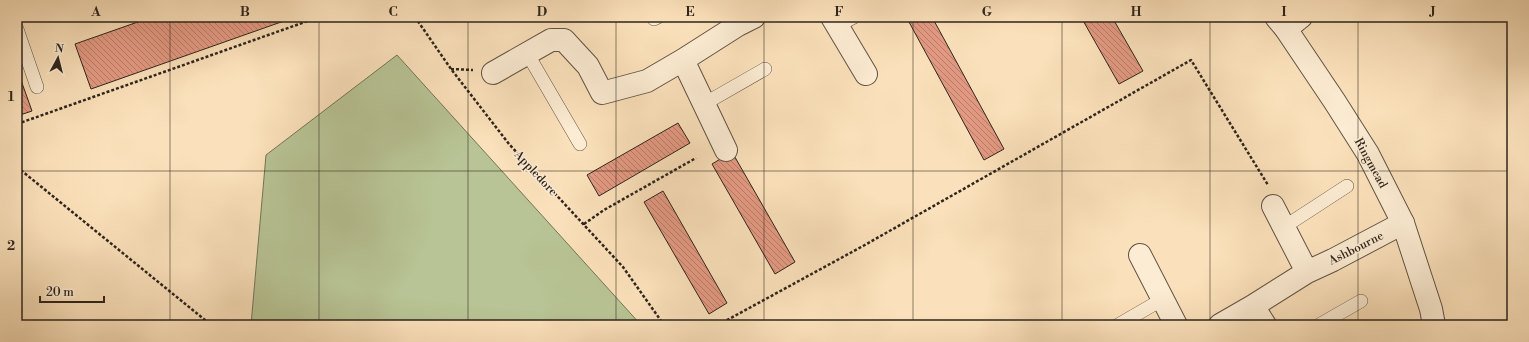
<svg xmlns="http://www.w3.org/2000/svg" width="1529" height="342" font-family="'Libre Bodoni',serif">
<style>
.green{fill:#b8c495;stroke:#737458}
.building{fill:url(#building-back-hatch);stroke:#2e241c}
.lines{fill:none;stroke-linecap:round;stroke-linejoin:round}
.service-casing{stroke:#615344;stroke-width:14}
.minor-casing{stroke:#615344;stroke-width:24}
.tertiary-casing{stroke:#615344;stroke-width:24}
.path{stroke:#2e241c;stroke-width:2.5;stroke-dasharray:3 2;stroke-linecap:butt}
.service{stroke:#fcecd3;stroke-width:13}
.minor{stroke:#fcecd3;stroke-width:22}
.tertiary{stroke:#fcecd3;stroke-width:22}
.grid{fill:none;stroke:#2e241c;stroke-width:1;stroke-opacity:0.55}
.labels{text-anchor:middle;stroke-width:3;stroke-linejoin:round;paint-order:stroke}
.street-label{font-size:12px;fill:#2e241c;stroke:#fcecd3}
.neatline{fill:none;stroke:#2e241c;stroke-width:1.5}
.grid-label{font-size:13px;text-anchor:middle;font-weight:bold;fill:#2e241c}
</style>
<defs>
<pattern id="building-back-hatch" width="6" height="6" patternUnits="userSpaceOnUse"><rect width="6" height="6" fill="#e49a83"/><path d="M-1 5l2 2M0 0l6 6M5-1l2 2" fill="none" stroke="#b97d6a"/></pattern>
</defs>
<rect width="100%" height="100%" fill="#fbe1bb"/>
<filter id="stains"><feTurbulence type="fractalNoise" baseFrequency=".005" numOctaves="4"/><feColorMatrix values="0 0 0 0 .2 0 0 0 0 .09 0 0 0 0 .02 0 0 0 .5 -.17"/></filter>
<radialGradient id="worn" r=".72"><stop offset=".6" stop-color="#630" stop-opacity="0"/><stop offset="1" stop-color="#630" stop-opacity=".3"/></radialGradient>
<path class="green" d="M397,55L641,325H251L266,155Z"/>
<path class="building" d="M152,17H283L284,21L91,89L75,44Z
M918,17H932L1004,149L984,160L909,22Z
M1081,17H1112L1143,71L1119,84Z
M17,69L32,111L17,116Z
M678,123L690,143L599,196L587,175Z
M732,152L795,262L775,274L712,164Z
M663,191L727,303L709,314L644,202Z"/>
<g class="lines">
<g class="service-casing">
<path id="service" d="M654,19L658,17
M837,26L854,17
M17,29L37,87
M527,53L580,144
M704,104L765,69
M1284,227L1347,186
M1118,325L1163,299
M1319,325L1361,301"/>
</g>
<g class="minor-casing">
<path id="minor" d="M832,17L866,74
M1286,29L1301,17
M683,60L726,150
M493,73L551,40H564L588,66L602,93L647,81L683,60L738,25L754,17
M1273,206L1307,272
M1140,255L1176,325
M1253,306L1265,325
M1220,325L1253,306L1307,272L1333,260L1403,223"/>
</g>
<g class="tertiary-casing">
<path id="tertiary" d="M1276,17L1286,29L1335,102L1368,154L1403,223L1431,309L1434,325"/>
</g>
<path class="path" d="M415,17L451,69L509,144L623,267L664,325
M451,69L473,70
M17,124L319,17
M17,167L205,320V325
M584,224L604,210L696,158
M718,325L863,246L1191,60L1268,185"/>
<use href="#service" class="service"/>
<use href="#minor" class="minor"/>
<use href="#tertiary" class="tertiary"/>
</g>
<path class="grid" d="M170,17V325M319,17V325M468,17V325M616,17V325M764,17V325M913,17V325M1062,17V325M1210,17V325M1358,17V325M17,171H1512"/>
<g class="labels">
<g class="street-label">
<text transform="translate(1371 163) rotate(61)" y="4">Ringmead</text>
<text transform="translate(536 173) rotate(47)" y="4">Appledore</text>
<text transform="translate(1356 248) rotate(-27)" y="4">Ashbourne</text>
</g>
</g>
<rect width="1529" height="342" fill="none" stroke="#fbe1bb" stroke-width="44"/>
<g transform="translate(58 58) rotate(7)" stroke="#fcecd3" stroke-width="3" paint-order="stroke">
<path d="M0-3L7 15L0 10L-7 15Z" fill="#2e241c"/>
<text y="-6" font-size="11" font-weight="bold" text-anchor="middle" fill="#2e241c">N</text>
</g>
<path d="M40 296v6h64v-6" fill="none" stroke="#2e241c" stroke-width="2"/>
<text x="46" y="296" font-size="12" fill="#2e241c" stroke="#fcecd3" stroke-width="3" paint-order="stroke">20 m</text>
<rect x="22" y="22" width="1485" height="298" class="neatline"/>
<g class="grid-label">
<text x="96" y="16">A</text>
<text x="245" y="16">B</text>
<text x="393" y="16">C</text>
<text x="542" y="16">D</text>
<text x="690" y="16">E</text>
<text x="839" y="16">F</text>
<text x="987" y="16">G</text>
<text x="1136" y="16">H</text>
<text x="1284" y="16">I</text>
<text x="1433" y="16">J</text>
<text x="11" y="101">1</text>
<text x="11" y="250">2</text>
</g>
<rect width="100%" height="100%" filter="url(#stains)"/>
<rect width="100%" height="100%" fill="url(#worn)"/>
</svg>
